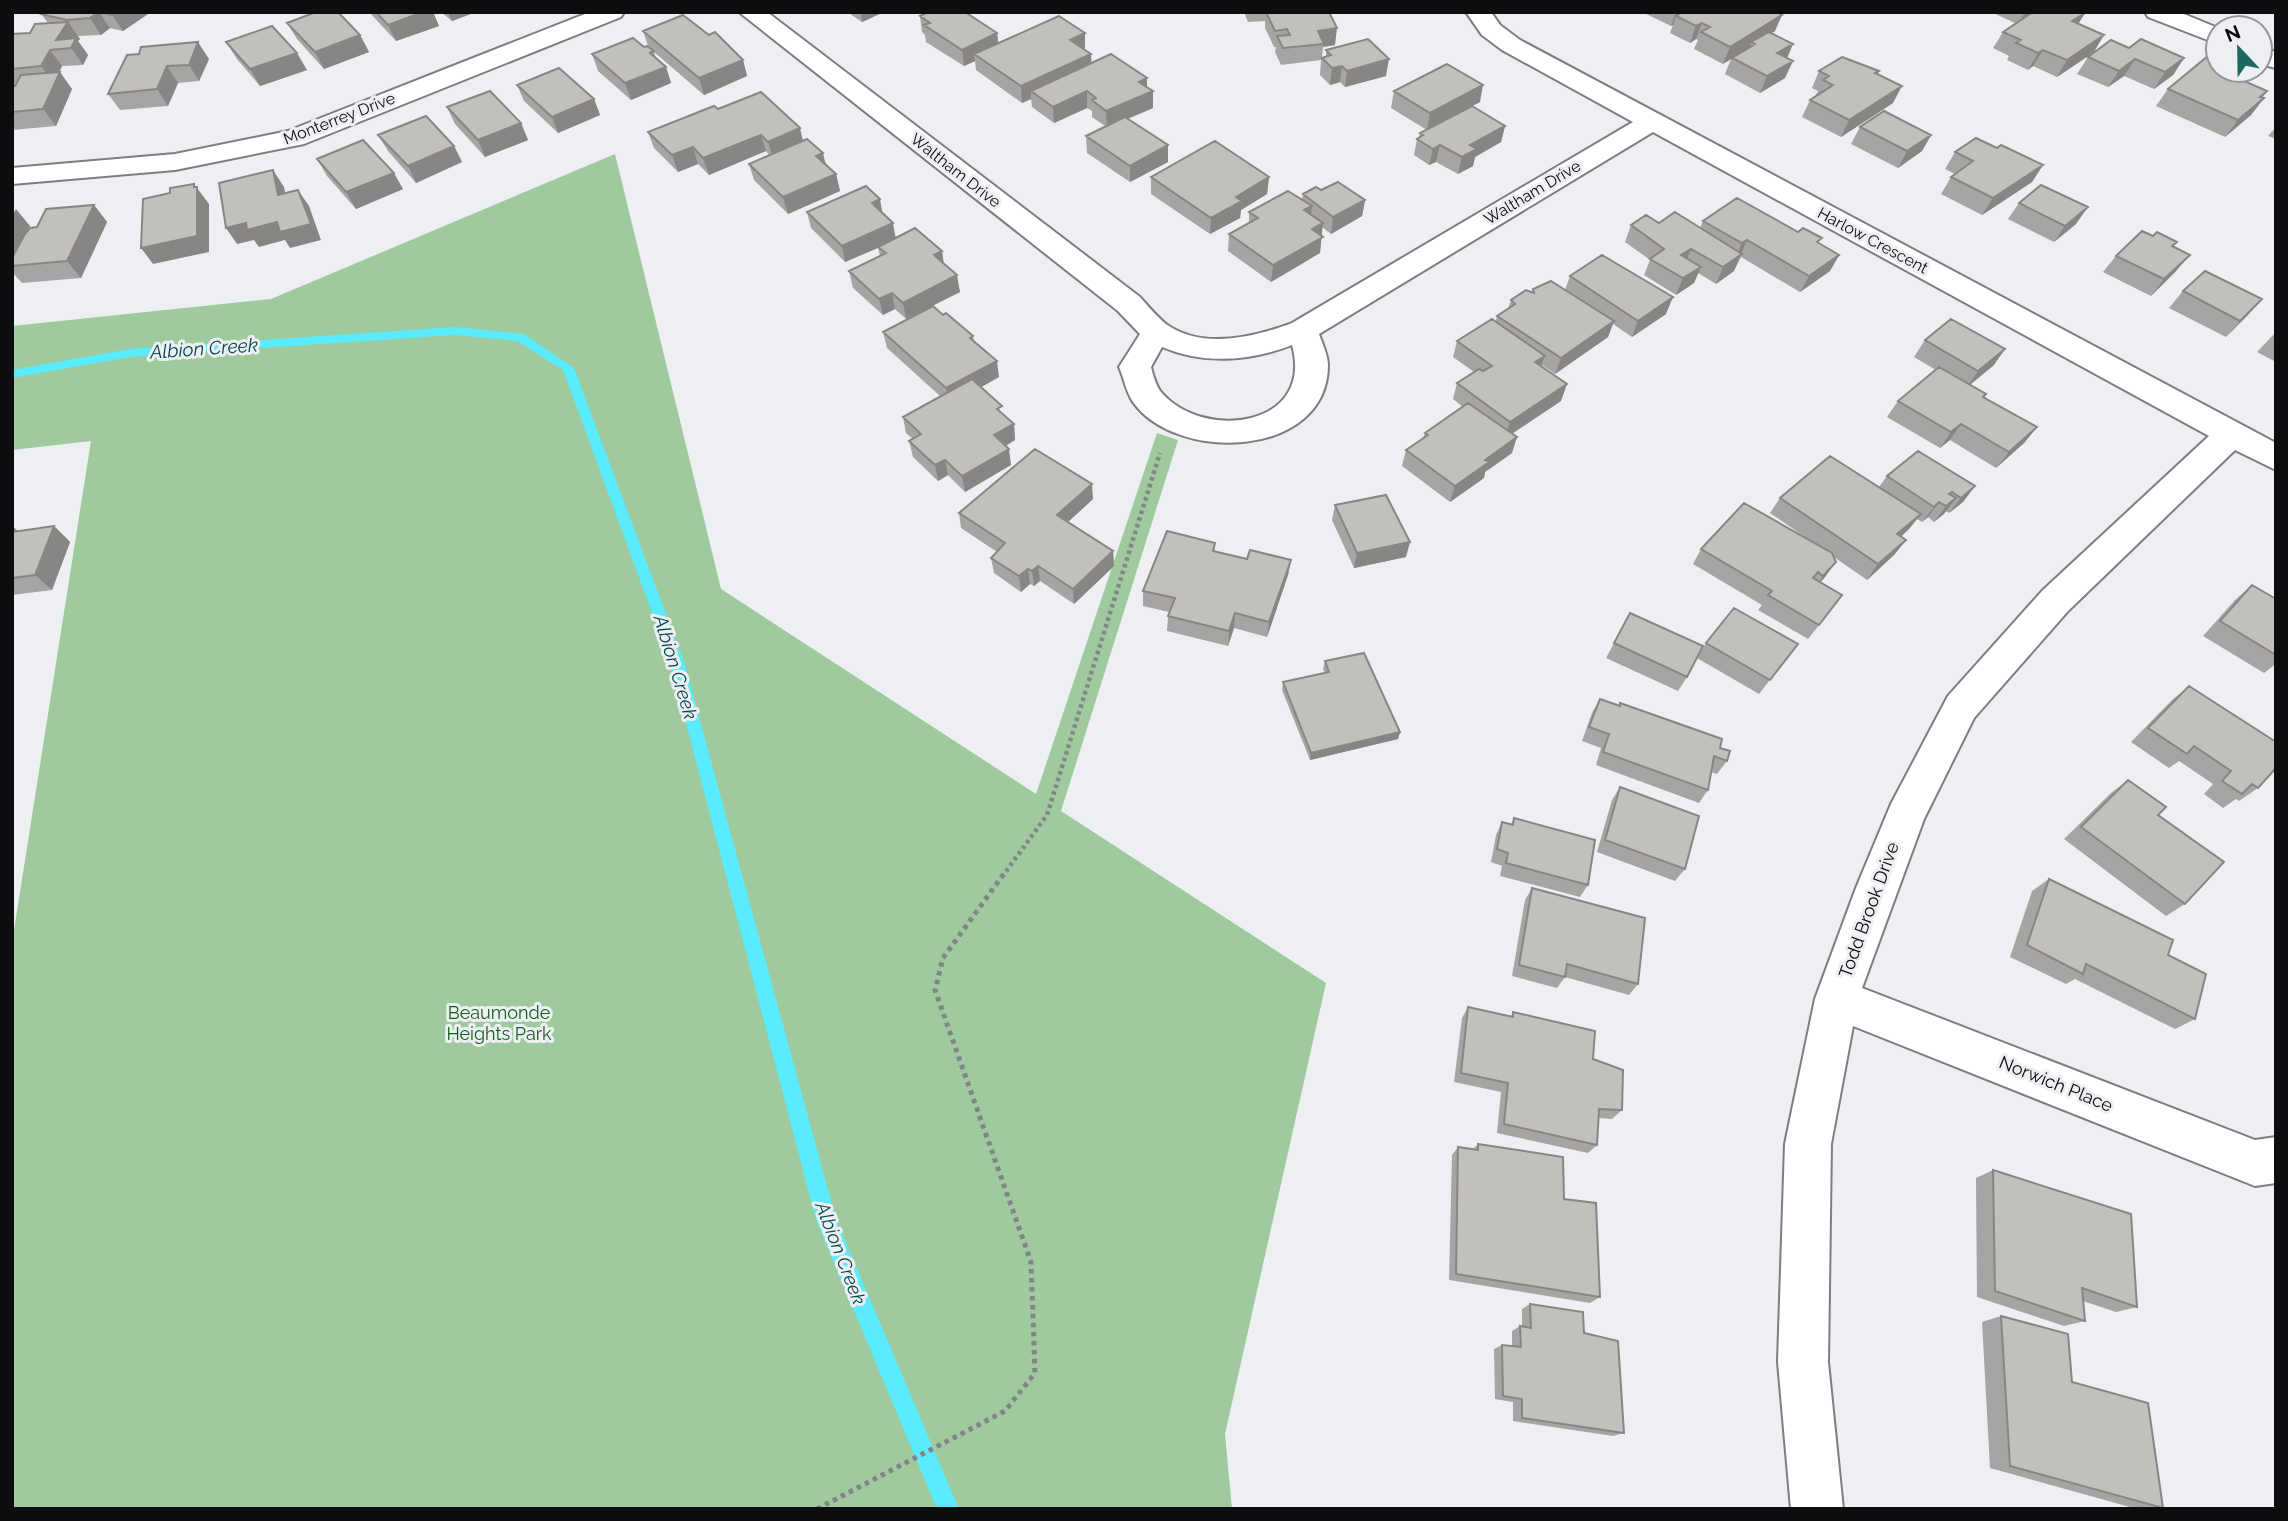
<svg xmlns="http://www.w3.org/2000/svg" width="2288" height="1521" font-family="Raleway,sans-serif">
<style>
.green{fill:#9eca9d}
.lines{fill:none;stroke-linecap:round;stroke-linejoin:round}
.stream{fill:#5bebfe;fill-rule:evenodd}
.minor-casing{stroke:#7d7e82;stroke-width:4}
.path-far1{stroke:#848588;stroke-width:4.5;stroke-dasharray:3.5 3.5;stroke-linecap:butt}
.path{stroke:#848588;stroke-width:5;stroke-dasharray:4.5 4.5;stroke-linecap:butt}
.minor{fill:#fff;fill-rule:evenodd}
.wall{fill:#a7a5a3}
.shaded-wall{fill:#888684}
.building{fill:#c2c0bd;stroke:#888684;stroke-width:2}
.labels{text-anchor:middle;stroke-width:6;stroke-linejoin:round;paint-order:stroke}
.far-street-label{font-size:16px;fill:#0d0d0f;stroke:#edeff3}
.street-label{font-size:18px;fill:#0d0d0f;stroke:#edeff3}
.park-label{font-size:18px;fill:#135e1a;stroke:#edeff3}
.water-label{font-size:19px;font-style:italic;fill:#00454c;stroke:#edeff3}
</style>
<rect width="100%" height="100%" fill="#edeff3"/>
<path class="green" d="M615,154L721,589L1036,794L1157,433L1178,440L1061,811L1326,983L1225,1434L1232,1509H12V943L91,441L12,450V326L271,299Z"/>
<g class="lines">
<path class="stream" d="M455,327L524,334L574,368L684,662L836,1219L959,1509H937L816,1220L670,662L563,370L517,341L455,335L130,357L12,378V370L130,349Z"/>
<g class="minor-casing">
<path id="minor" d="M590,12H624L621,17L304,144L175,170L12,184V168L175,154L288,131Z
M739,12H767L1140,297C1148,306 1157,317 1166,324C1202,350 1255,337 1292,323L1633,122L1502,50L1482,35L1466,12H1491L1500,25L1520,40L2276,443V470L2235,450L2068,611L1974,718L1924,819L1862,988L2255,1140L2276,1137V1183L2255,1186L1853,1026L1831,1144L1828,1362L1843,1509H1791L1778,1362L1785,1144L1815,999L1856,888L1891,804L1948,696L2042,591L2209,436L1653,132L1319,334C1322,343 1328,355 1328,365C1328,458 1177,464 1133,402C1126,392 1124,378 1119,367L1140,334L1118,311ZM1292,345C1315,427 1204,442 1161,392C1156,386 1153,375 1151,367L1162,347C1204,365 1251,361 1292,345Z
M2145,12H2179L2218,28V44L2148,17Z
M2260,47L2276,52V68L2260,64Z"/>
</g>
<path class="path-far1" d="M1002,877L1047,815L1160,453"/>
<path class="path" d="M817,1509L1005,1411L1035,1373L1031,1262L935,990L943,958L1003,875"/>
<use href="#minor" class="minor"/>
</g>
<path class="wall" d="M43,12H151L123,31L110,28L101,35L78,36L80,39L78,41L88,55L83,65L62,66L59,72L72,89L56,126L12,130V34L30,33L48,23L41,14Z
M369,12H433L439,26L396,41Z
M441,12H476L452,21Z
M847,12H884L862,22Z
M1244,12H1329L1335,45L1323,47L1322,58L1326,57V50L1386,76L1345,87L1340,82L1330,85L1320,75L1321,60L1281,65L1275,52L1276,47H1274L1265,28V21L1248,22Z
M1642,12H1777L1775,31L1771,33L1787,58L1785,78L1760,93L1725,74L1731,59L1723,64L1694,49L1698,40L1696,39L1690,43L1670,33L1673,25L1671,26Z
M1991,12H2084L2085,13L2078,24L2094,52L2057,77L2033,66L2028,70L2007,60L2009,56L1993,48L2003,32L2015,23Z
M920,16L997,33L998,43L1085,50L1092,63L1147,78V88L1153,108L1128,119L1168,145V162L1130,182L1087,153L1086,136L1105,126L1092,117V111L1087,108L1054,123L1032,107L1031,99L1022,103L976,70L975,61L964,66L926,42L925,35L922,32Z
M287,23L360,35L369,52L324,69L297,39Z
M643,31L709,35L743,60L747,76L704,95L654,52L656,58L666,67L671,83L631,100L598,71L592,54L648,46Z
M226,42L307,70L260,86L237,59Z
M2129,48L2184,58L2173,75L2154,89L2124,76L2108,87L2077,74L2088,57Z
M127,55L209,59L199,81L178,83L168,106L120,110L108,94Z
M1819,71H1879L1878,75L1893,103L1841,137L1802,117L1810,100L1815,97L1818,91L1812,88Z
M2243,71L2237,78L2267,91L2262,98H2264L2251,115L2225,137L2156,106L2168,89Z
M517,85L594,99L600,115L558,133L524,101Z
M1394,91L1480,102L1472,106L1505,126L1501,142L1475,157L1473,166L1458,174L1436,162L1429,165L1414,155L1417,139L1419,137L1420,133L1427,130L1391,108Z
M447,107L521,123L528,140L485,157L455,124Z
M718,109L803,141L836,174L840,191L788,214L754,180L749,164L769,155L766,151L709,175L698,164L678,172L654,148L648,132Z
M1860,127L1931,135L1922,151L1898,168L1851,144Z
M2276,127V139L2268,136Z
M378,135L454,146L462,162L416,183L388,151Z
M1955,152L2043,165L2032,182L1982,215L1941,194L1951,177L1955,174L1945,169Z
M317,159L403,189L356,209L327,176Z
M1151,177H1269L1267,194L1241,210L1240,218L1210,234L1151,194Z
M1321,190L1365,200L1362,216L1331,234L1322,227L1320,253L1271,282L1228,251L1229,234L1249,223V212L1302,200L1303,194Z
M2019,203L2076,224L2054,242L2008,219Z
M94,205L107,222L81,278L22,283L12,272V209L30,226L27,231Z
M807,212L883,213L896,238L942,251L944,264L960,292L906,319L895,309L883,315L853,288L849,271L880,256L878,248L845,262L811,228Z
M1703,221L1820,244L1839,255L1830,271L1800,292L1741,257L1734,271L1716,284L1698,273L1694,283L1676,295L1644,275L1650,260L1625,242L1631,225L1659,223L1700,228Z
M2153,236L2177,242L2173,247L2176,271L2151,296L2103,272L2116,256Z
M1570,276L1666,314L1632,337L1613,324L1608,337L1555,374L1542,365L1541,366L1561,401L1512,434V453L1485,472L1484,478L1450,502L1402,466L1406,450L1423,438L1425,433L1463,407L1453,399L1457,383L1474,372L1453,357L1457,341L1496,321L1497,316L1508,309L1511,300L1532,292L1533,289L1565,290Z
M2183,291L2262,299L2226,337L2169,308Z
M943,315L973,336L974,341L999,377L981,387L1003,414L1014,424L1015,440L1006,446L1011,465L965,492L948,475L938,481L913,457L909,441L913,439L906,433L903,417L940,396L887,348L883,332Z
M2276,332V362L2257,352Z
M1925,340L1994,365L1970,385L1986,394L1984,397L2037,427L2024,443L1996,468L1950,440L1940,448L1887,417L1898,401L1936,370L1914,357Z
M1887,476L1975,486L1963,502L1949,513L1946,511L1934,522L1928,517L1922,522L1917,519L1909,529L1901,537L1906,540L1894,555L1867,580L1834,557L1825,577L1820,583L1831,610L1808,639L1758,610L1762,605L1693,564L1701,549L1808,539L1770,513L1780,498L1879,487Z
M1093,499L1068,522L1113,551L1114,566L1074,604L1040,581L1034,586L1030,584L1021,592L994,573L991,558L997,552L961,528L959,513Z
M1335,505L1406,557L1354,568L1332,520Z
M12,526L18,531L54,526L70,542L52,590L12,595Z
M1215,543V551L1247,559L1291,560L1288,575L1267,637L1234,628L1228,646L1167,631L1168,616L1169,612L1143,606V591Z
M2252,585L2276,599V664L2264,673L2203,636L2235,600Z
M1630,613L1687,677L1678,691L1606,658Z
M1706,643L1798,644L1759,694L1697,658Z
M1325,661L1400,732L1398,739L1310,760L1282,690L1283,682L1325,673L1323,669Z
M2189,686L2258,788L2239,801L2236,799L2223,808L2204,794L2213,784L2179,761L2169,768L2131,742L2172,700Z
M1600,699L1619,706L1620,703L1720,748L1727,761L1717,774L1711,772L1708,790L1699,803L1596,765L1601,748L1582,741L1592,713Z
M2128,780L2158,815L2185,904L2166,916L2064,839L2111,793Z
M1620,787L1685,869L1675,881L1597,852L1612,800Z
M1514,818L1588,885L1580,897L1500,876L1502,866L1491,862L1496,835L1502,822L1511,824Z
M2049,879L2168,955L2195,1019L2175,1029L2075,979L2066,984L2010,957L2032,891Z
M1532,888L1638,984L1629,995L1565,977L1557,988L1512,976L1525,900Z
M1468,1007L1511,1016L1513,1012L1593,1059L1622,1110L1612,1119L1598,1118L1597,1145L1588,1153L1497,1133L1501,1092L1454,1082L1462,1018Z
M1478,1144L1564,1199L1600,1297L1590,1303L1449,1280L1452,1155L1458,1147L1473,1149Z
M1993,1170L2137,1307L2116,1312L2083,1301L2085,1321L2064,1326L1977,1297L1976,1178Z
M1530,1304L1584,1333L1624,1433L1613,1436L1513,1421V1402L1495,1399L1494,1349L1502,1345L1512,1346V1331L1520,1326L1522,1327V1309Z
M2001,1316L2072,1382L2163,1508L2137,1509L1990,1468L1982,1322Z"/>
<path class="shaded-wall" d="M98,12H99L110,28L101,35L90,18Z
M115,12H151L123,31L112,15Z
M423,12H433L439,26L396,41L388,25Z
M448,12H476L452,21Z
M861,12H884L862,22Z
M1676,12H1695L1676,16L1673,25L1671,26Z
M2025,12H2038L2018,25Z
M2085,13L2075,29L2072,21Z
M1782,15L1775,31L1754,44L1751,42L1749,48L1723,64L1730,47Z
M68,22L80,39L78,41L88,55L83,65L71,48L56,40Z
M1702,23L1696,39L1690,43L1696,26Z
M1337,28L1335,45L1323,47L1324,44L1318,31Z
M997,33L999,49L974,54L975,61L964,66L962,50Z
M1085,33V49L1070,40Z
M360,35L369,52L324,69L315,52Z
M2104,35L2094,52L2057,77L2067,60Z
M198,42L209,59L199,81L189,65Z
M1793,44L1786,61L1777,53Z
M50,50L62,66L54,83L41,66Z
M2043,50L2033,66L2028,70L2038,53Z
M297,53L307,70L260,86L250,69Z
M1091,54L1092,70L1031,91V99L1022,103L1021,86Z
M2184,58L2173,75L2154,89L2165,72Z
M1389,59L1386,76L1345,87L1347,71Z
M2135,59L2124,76L2108,87L2119,71Z
M743,60L747,76L704,95L699,78Z
M1793,61L1785,78L1760,93L1767,76Z
M167,66L178,83L168,106L157,89Z
M1342,66L1340,82L1330,85L1332,68Z
M666,67L671,83L631,100L625,83Z
M60,72L72,89L56,126L43,109Z
M1147,78V94L1153,91V108L1107,127L1106,111L1139,82Z
M1483,85L1480,102L1427,130L1430,113Z
M1902,86L1893,103L1841,137L1849,120Z
M1087,91V108L1054,123L1053,107Z
M2267,91L2257,104L2264,98L2251,115L2225,137L2238,120Z
M594,99L600,115L558,133L552,117Z
M521,123L528,140L485,157L478,140Z
M1505,126L1501,142L1475,157L1473,166L1458,174L1462,157L1470,145Z
M800,128L804,145L773,158L768,142Z
M761,135L766,151L709,175L703,158Z
M1931,135L1922,151L1898,168L1907,151Z
M1168,145V162L1130,182V166Z
M1440,145L1436,162L1429,165L1433,149Z
M454,146L462,162L416,183L408,166Z
M693,147L698,164L678,172L672,155Z
M823,153L827,170L816,156Z
M2043,165L2032,182L1982,215L1993,198Z
M273,170L284,187L289,211L278,195Z
M394,173L403,189L356,209L346,192Z
M836,174L840,191L788,214L783,197Z
M1269,177L1267,194L1241,210L1240,218L1210,234L1211,218L1236,197Z
M194,184L209,204V252L153,264L141,248L194,187Z
M298,190L309,206L321,240L290,248L285,240L259,247L254,240L237,244L226,228L246,223Z
M880,199L883,216L872,203Z
M1365,200L1362,216L1331,234L1333,217Z
M94,205L107,222L81,278L67,261Z
M1312,206L1310,223L1304,210Z
M2088,207L2076,224L2054,242L2065,226Z
M16,209L30,226L12,260V216Z
M893,223L896,240L845,262L842,246Z
M1323,223L1320,253L1271,282L1273,265L1312,229Z
M1747,240L1734,271L1716,284L1723,267L1735,259L1742,243Z
M1691,249L1684,266L1681,255Z
M942,251L944,267L934,255Z
M1839,255L1830,271L1800,292L1809,276Z
M2190,255L2176,271L2151,296L2164,279Z
M1701,267L1694,283L1676,295L1683,278Z
M957,275L960,292L906,319L903,303Z
M892,293L895,309L883,315L879,299Z
M1673,297L1666,314L1632,337L1638,321Z
M2262,299L2247,316L2226,337L2240,321Z
M1614,321L1608,337L1555,374L1561,358Z
M2005,349L1994,365L1967,387L1978,371Z
M1545,356L1539,372L1535,362Z
M997,361L999,377L949,405L946,388Z
M1567,384L1561,401L1505,438L1510,422Z
M1014,424L1015,440L996,451L994,435Z
M1961,424L1950,440L1940,448L1951,432Z
M2037,427L2024,443L1996,468L2009,452Z
M1517,437L1512,453L1485,472L1484,478L1450,502L1455,486L1485,460Z
M1009,449L1011,465L965,492L962,476Z
M945,460L948,475L938,481L935,465Z
M1092,484L1093,499L1058,531L1057,515Z
M1975,486L1963,502L1949,513L1961,498Z
M1956,498L1944,514L1934,522L1946,506Z
M1939,502L1928,517L1922,522L1934,507Z
M1921,514L1909,529L1885,550L1897,534Z
M12,526L22,535L12,547Z
M54,526L70,542L52,590L35,575Z
M1906,540L1894,555L1867,580L1878,564Z
M1410,542L1406,557L1354,568L1357,553Z
M1113,551L1114,566L1074,604L1073,589Z
M1291,560L1288,575L1267,637L1269,622Z
M1836,562L1825,577L1813,591L1823,576Z
M1038,566L1040,581L1034,586L1032,571Z
M1028,569L1030,584L1021,592L1019,576Z
M1235,613L1234,628L1228,646L1229,631Z
M1400,732L1398,739L1310,760L1311,753Z"/>
<path class="building" d="M43,12H98L90,18L67,20L41,14Z
M102,12H115L112,15Z
M316,12H338L360,35L315,52L287,23Z
M376,12H423L388,25Z
M928,12H965L997,33L962,50L924,25L930,23L920,16Z
M1266,12H1329L1337,28L1318,31L1324,44L1283,48L1277,36L1290,35L1287,29L1275,31Z
M1683,12H1777L1782,15L1730,47L1701,32L1710,27L1702,23L1696,26L1676,16Z
M2033,12H2084L2085,13L2072,21L2104,35L2067,60L2043,50L2038,53L2016,43L2021,40L2003,32Z
M683,15L709,35L715,32L743,60L699,78L643,31Z
M1059,16L1085,33L1070,40L1091,54L1021,86L974,54Z
M68,22L56,40L76,38L71,48L50,50L41,66L12,69V34L30,33L35,24Z
M272,26L297,53L250,69L226,42Z
M1769,32L1793,44L1777,53L1793,61L1767,76L1732,58L1755,44L1751,42Z
M633,38L644,47L647,46L654,51L650,53L666,67L625,83L592,54Z
M1368,39L1389,59L1347,71L1342,66L1332,68L1322,58L1331,55L1326,50Z
M2141,39L2184,58L2165,72L2135,59L2119,71L2088,57L2111,40L2129,48Z
M198,42L189,65L167,66L157,89L108,94L127,55L139,54L141,47Z
M1111,54L1147,78L1139,82L1153,91L1106,111L1092,100L1096,98L1087,91L1053,107L1031,91Z
M2208,56L2218,60V70L2243,71L2235,77L2267,91L2260,97L2264,98L2238,120L2168,89Z
M1842,57L1879,71L1875,73L1902,86L1849,120L1810,100L1833,85L1823,80L1829,76L1819,71Z
M1447,64L1483,85L1430,113L1394,91Z
M559,68L594,99L552,117L517,85Z
M60,72L43,109L12,112V86H15L21,75Z
M490,91L521,123L478,140L447,107Z
M761,92L800,128L768,142L761,135L703,158L693,147L672,155L648,132L714,106L718,109Z
M1472,106L1505,126L1470,145L1477,149L1462,157L1440,145L1433,149L1417,139L1423,135L1420,133Z
M1884,111L1931,135L1907,151L1860,127Z
M426,116L454,146L408,166L378,135Z
M1125,117L1168,145L1130,166L1086,136Z
M1976,138L1997,148L2001,145L2043,165L1993,198L1951,177L1973,161L1955,152Z
M807,139L823,153L816,156L836,174L783,197L749,164Z
M363,140L394,173L346,192L317,159Z
M1215,141L1269,177L1236,197L1242,201L1211,218L1151,177Z
M273,170L278,195L298,190L311,224L280,232L277,222L247,230L246,223L226,228L219,183Z
M1338,182L1365,200L1333,217L1303,194L1316,187L1321,190Z
M194,184V187H197V236L141,248L143,199L170,193V188Z
M2041,185L2088,207L2065,226L2019,203Z
M866,186L880,199L872,203L893,223L842,246L807,212Z
M1288,191L1312,206L1304,210L1323,223L1312,229L1323,237L1273,265L1229,234L1258,218L1249,212Z
M1737,198L1798,232L1803,228L1822,238L1817,242L1839,255L1809,276L1747,240L1742,243L1703,221Z
M94,205L67,261L12,266V258L25,234L30,228L37,227L46,209Z
M1675,212L1742,254L1723,267L1691,249L1681,255L1701,267L1683,278L1650,259L1664,249L1631,225L1646,215L1659,223Z
M915,228L942,251L934,255L957,275L903,303L892,293L879,299L849,271L886,253L878,247Z
M2142,231L2153,236L2157,232L2177,242L2172,246L2190,255L2164,279L2116,256Z
M1602,255L1673,297L1638,321L1570,276Z
M2205,271L2262,299L2240,321L2183,291Z
M1551,281L1614,321L1561,358L1497,316L1515,304L1511,300L1526,290L1534,293L1533,289Z
M933,306L943,315L946,313L973,336L970,338L997,361L946,388L883,332Z
M1492,319L1545,356L1535,362L1567,384L1510,422L1457,383L1479,369L1483,371L1492,366L1457,341Z
M1951,319L2005,349L1978,371L1925,340Z
M1939,367L1986,394L1983,397L2037,427L2009,452L1961,424L1951,432L1898,401Z
M972,379L1002,406L997,409L1014,424L994,435L1009,449L962,476L945,460L935,465L909,441L921,434L903,417Z
M1468,403L1517,437L1485,460L1489,462L1455,486L1406,450L1428,435L1425,433Z
M1035,449L1092,484L1057,515L1113,551L1073,589L1038,566L1032,571L1028,569L1019,576L991,558L1005,543L959,513Z
M1918,451L1975,486L1961,498L1952,492L1949,494L1956,498L1946,506L1939,502L1934,507L1887,476Z
M1830,456L1921,514L1897,534L1906,540L1878,564L1780,498Z
M1386,495L1410,542L1357,553L1335,505Z
M1744,503L1832,553L1836,562L1823,576L1818,572L1813,578L1842,595L1819,625L1768,595L1772,591L1701,549Z
M54,526L35,575L12,578V532Z
M1167,531L1215,543L1213,551L1247,559L1250,550L1291,560L1269,622L1235,613L1229,631L1168,616L1175,598L1143,591Z
M2252,585L2276,599V655L2220,621Z
M1734,608L1798,644L1770,680L1706,643Z
M1630,613L1703,646L1687,677L1614,643Z
M1364,653L1400,732L1311,753L1283,682L1329,672L1325,661Z
M2189,686L2276,742V768L2258,788L2252,784L2242,794L2222,781L2231,771L2194,746L2187,754L2148,728Z
M1600,699L1620,706V703L1722,739L1720,748L1730,751L1727,761L1714,756L1708,790L1603,752L1609,734L1589,727Z
M2128,780L2166,807L2158,815L2224,862L2185,904L2081,827Z
M1620,787L1699,816L1685,869L1605,840Z
M1514,818L1595,840L1588,885L1506,863L1508,853L1497,849L1502,822L1513,825Z
M2049,879L2173,940L2168,955L2206,974L2195,1019L2086,964L2083,974L2027,945Z
M1532,888L1645,918L1638,984L1567,964L1565,977L1519,965Z
M1468,1007L1513,1017V1012L1595,1031L1593,1059L1623,1070L1622,1110L1599,1109L1597,1145L1504,1124L1508,1083L1461,1073Z
M1478,1144L1563,1157L1564,1199L1596,1203L1600,1297L1456,1274L1458,1147L1478,1150Z
M1993,1170L2131,1214L2137,1307L2082,1288L2085,1321L1995,1291Z
M1530,1304L1583,1312L1584,1333L1618,1341L1624,1433L1522,1418V1399L1503,1396L1502,1345L1521,1347L1520,1326L1531,1328Z
M2001,1316L2068,1334L2072,1382L2148,1403L2163,1508L2010,1466Z"/>
<g class="labels">
<g class="far-street-label">
<text transform="translate(339 118) rotate(-21)" y="6">Monterrey Drive</text>
<text transform="translate(956 170) rotate(38)" y="6">Waltham Drive</text>
<text transform="translate(1532 192) rotate(-31)" y="6">Waltham Drive</text>
<text transform="translate(1873 240) rotate(28)" y="6">Harlow Crescent</text>
</g>
<g class="street-label">
<text transform="translate(1869 910) rotate(-70)" y="6">Todd Brook Drive</text>
<text transform="translate(2056 1084) rotate(22)" y="6">Norwich Place</text>
</g>
<g class="park-label">
<text x="499" y="1019">Beaumonde<tspan x="499" dy="21">Heights Park</tspan></text>
</g>
<g class="water-label">
<text transform="translate(204 348) rotate(-4)" y="7">Albion Creek</text>
<text transform="translate(676 667) rotate(73)" y="7">Albion Creek</text>
<text transform="translate(841 1253) rotate(69)" y="7">Albion Creek</text>
</g>
</g>
<rect width="2288" height="1521" fill="none" stroke="#0d0d0f" stroke-width="28"/>
<g transform="translate(2239 49) rotate(338)"><circle r="33" fill="#edeff3" stroke="#939598" stroke-width="2"/>
<path d="M0-5L12 26L0 18L-12 26Z" fill="#1d6861"/>
<text y="-10" font-size="19" font-weight="bold" text-anchor="middle" fill="#0d0d0f">N</text>
</g>
</svg>
